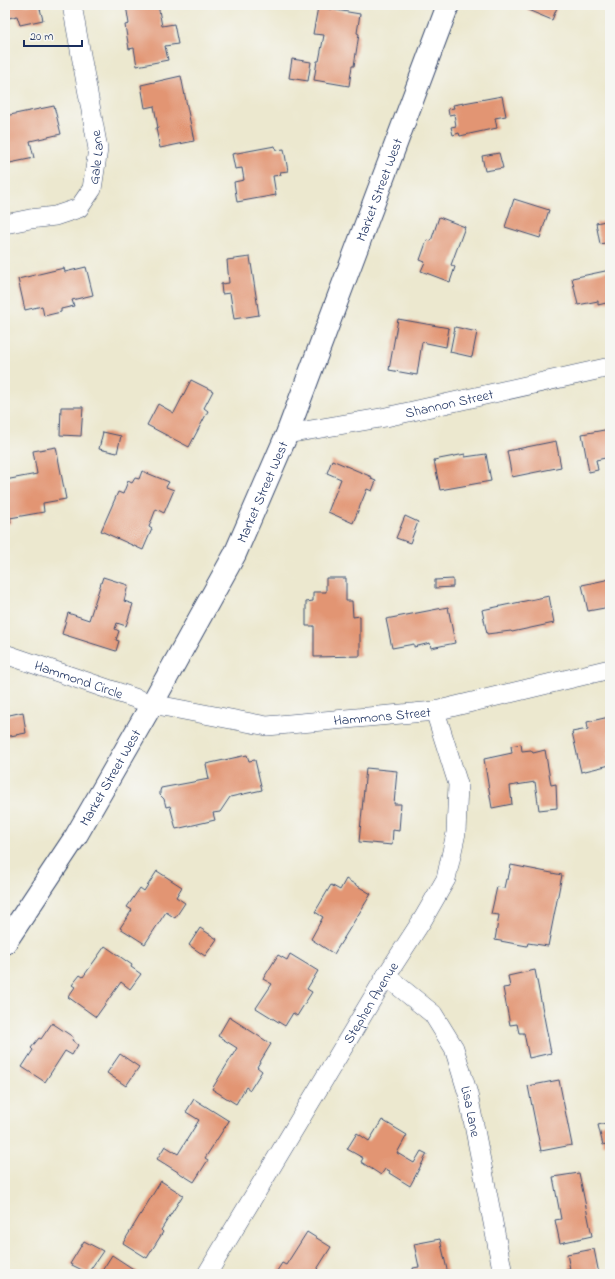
<svg xmlns="http://www.w3.org/2000/svg" width="615" height="1279" font-family="'Indie Flower',sans-serif">
<style>
.building{fill:#e29573}
.lines{fill:none;stroke-linecap:round;stroke-linejoin:round}
.street-casing{stroke:#3a4b6f;stroke-width:20}
.secondary-casing{stroke:#3a4b6f;stroke-width:24}
.street{stroke:#fff;stroke-width:19}
.secondary{stroke:#fff;stroke-width:22}
.labels{text-anchor:middle;stroke-width:4;stroke-linejoin:round;paint-order:stroke}
.street-label{font-size:14px;fill:#1b2f5e;stroke:#f6f6f2}
</style>
<rect width="100%" height="100%" fill="#f6f6f2"/>
<filter id="ink" filterUnits="userSpaceOnUse"><feTurbulence type="fractalNoise" baseFrequency=".025" numOctaves="2"/><feDisplacementMap in="SourceGraphic" scale="8" xChannelSelector="R" yChannelSelector="G"/><feConvolveMatrix kernelMatrix="1 2 1 2 8 2 1 2 1" color-interpolation-filters="sRGB"/></filter>
<filter id="wash" filterUnits="userSpaceOnUse"><feTurbulence type="fractalNoise" baseFrequency=".012" numOctaves="4" result="noise"/><feDisplacementMap in="SourceGraphic" scale="16" xChannelSelector="R" yChannelSelector="G"/><feGaussianBlur stdDeviation="0.9" result="paint"/><feColorMatrix in="noise" values="0 0 0 0 0 0 0 0 0 0 0 0 0 0 0 0 0 1.4 0 .05"/><feComposite in="paint" operator="in"/></filter>
<g filter="url(#wash)">
<rect width="100%" height="100%" fill="#ece8cf"/>
<g id="blocks">
<path class="building" d="M5,5H39L43,20L20,25L17,16L5,19Z
M126,5H158L162,26L174,24L178,44L165,46L168,60L137,66L134,48L129,49L125,25L129,24Z
M524,5H558L552,20L523,8Z
M318,7L360,14L357,33L359,34L354,66H352L349,86L314,80L317,61H319L324,35L313,34Z
M292,59L311,62L308,81L289,78Z
M181,76L194,141L160,148L156,128H158L154,106L145,108L141,85Z
M502,96L506,116L495,118L497,128L460,136L459,133L453,135L451,127L456,126L454,114L449,115L448,109L454,108L453,105Z
M54,106L61,134L30,141L34,158L5,164V116Z
M275,146L276,150L284,149L288,171L280,172L281,175L273,176L276,195L237,202L234,182L244,180L242,168L235,169L232,154Z
M499,153L503,168L485,171L482,156Z
M514,199L549,210L540,238L505,227Z
M439,217L465,227L451,265L455,267L450,282L421,271L425,262L420,260L427,240L431,241Z
M610,220V242L600,244L596,223Z
M250,257L259,315L234,319L230,293L222,294L221,284L229,283L227,260Z
M86,267L93,295L72,300L74,306L61,309V312L44,316L42,306L25,310L18,279L64,268L65,272Z
M610,270V302L598,305V301L578,305L572,278Z
M398,319L449,328L446,347L422,342L417,375L389,370Z
M455,327L477,332L472,357L450,352Z
M191,380L213,391L204,408L208,411L189,447L147,425L158,404L174,413Z
M61,407H83L81,436L60,435Z
M610,429V457L596,460L598,470L589,472L582,434Z
M103,432L121,436L117,453L99,449Z
M556,441L561,467L512,477L507,451Z
M56,447L66,499L43,503L44,512L10,518L11,523L5,525V480L37,474L33,451Z
M465,454V457L486,454L491,481L440,490L434,460Z
M332,460L372,477L371,479L376,481L372,491L367,489L353,523L328,512L341,479L327,473Z
M142,471L169,482L166,487L174,490L164,513L156,509L149,527L152,529L143,550L101,531L118,492L123,494L128,481L132,483L135,478L139,479Z
M405,516L418,522L410,543L396,538Z
M103,577L128,585L124,601L133,604L126,626L117,623L115,629L119,631L116,640L119,641L116,651L62,634L68,613L89,620Z
M326,578H346V601H352L353,617L360,616V656L314,657V626H306V602L313,601V592H326Z
M453,579V587L435,588V580Z
M610,579V607L588,611L582,585Z
M549,596L554,623L512,632L511,631L487,634L482,610Z
M448,607L455,643L431,648L430,643L414,647V644L392,648L386,619Z
M23,712L26,733L5,737V716Z
M609,717L610,752L608,753L610,765L581,772L572,732L588,729L587,722Z
M521,744L522,751L531,750L533,753L545,750L551,785L556,784L557,808L539,810L535,782L510,786L512,804L492,808L484,759L512,753L511,746Z
M247,755L249,761L255,760L262,790L230,797L220,812L213,813L215,820L176,829L170,806L166,807L164,799L160,795V791L161,788L209,779L206,764Z
M366,768L397,771L394,804H401L399,831L393,830L392,845L359,842Z
M511,865L562,875L548,946L528,943L527,946L495,940L499,915L491,914L497,887L504,888L506,879H508Z
M157,871L182,887L176,897L185,903L175,918L166,912L145,944L120,928L132,910L127,907L140,888L144,891Z
M346,879L371,894L334,954L311,939L323,917L315,912L331,885L340,890Z
M200,928L217,939L205,956L189,945Z
M105,946L132,965L131,967L141,974L130,989L121,982L96,1017L68,997L75,987L72,985L80,975L83,977Z
M290,954L318,971L307,989L312,992L297,1016L293,1013L285,1026L256,1008L272,984L263,979L278,955L287,960Z
M535,970L551,1053L529,1058L524,1033H519L517,1024L510,1025L503,988L510,987L508,976Z
M229,1017L271,1044L257,1067L262,1071L250,1090L246,1087L236,1104L212,1089L237,1048L218,1036Z
M52,1023L73,1037L72,1040L78,1045L72,1055L65,1051L45,1082L22,1067L33,1050L31,1048L39,1038L41,1039Z
M120,1054L139,1067L126,1086L107,1073Z
M559,1080L572,1145L541,1151L528,1086Z
M194,1099L229,1121L205,1158L208,1160L194,1182L157,1159L165,1146L178,1154L199,1120L186,1112Z
M382,1120L407,1135L397,1153L414,1163L421,1151L427,1154L410,1186L389,1173L390,1171L385,1169L381,1175L361,1162L363,1158L347,1149L357,1133L369,1141Z
M610,1122V1143L603,1145L598,1125Z
M579,1173L592,1236L560,1243L555,1220L561,1219L553,1177Z
M161,1181L183,1195L161,1230L163,1232L147,1258L123,1243Z
M307,1232L331,1247L314,1274H275L282,1263L286,1265Z
M440,1239L448,1274H414L413,1268L419,1267L414,1244Z
M84,1241L103,1251L88,1273L70,1264Z
M594,1249L599,1274H564L563,1271L570,1269L567,1254Z
M112,1255L138,1272L137,1274H94L96,1271L100,1274Z"/>
</g>
</g>
<g filter="url(#ink)">
<use href="#blocks" fill-opacity="0" stroke="#3a4b6f" stroke-width="1"/>
<g class="lines">
<g class="street-casing">
<g id="street">
<path id="s1" d="M5,224L30,219L55,216L79,208L92,189L98,149L72,5"/>
<path id="s2" d="M287,434L386,417L610,367"/>
<path id="s3" d="M5,654L152,704L267,726L435,711L610,669"/>
<path id="s4" d="M386,976L433,1014L454,1048L468,1094L503,1274"/>
<path id="s5" d="M207,1274L386,976L423,919L446,879L456,833L458,784L435,711"/>
</g>
</g>
<g class="secondary-casing">
<g id="secondary">
<path id="s6" d="M5,943L76,836L152,704L235,554L287,434L448,5"/>
</g>
</g>
<use href="#street" class="street"/>
<use href="#secondary" class="secondary"/>
</g>
</g>
<g class="labels">
<g class="street-label">
<text dy="5" stroke="none"><textPath href="#s1" startOffset="131">Gale Lane</textPath></text>
<text dy="5" stroke="none"><textPath href="#s6" startOffset="844">Market Street West</textPath></text>
<text dy="5" stroke="none"><textPath href="#s2" startOffset="165">Shannon Street</textPath></text>
<text dy="5" stroke="none"><textPath href="#s6" startOffset="520">Market Street West</textPath></text>
<text dy="5" stroke="none"><textPath href="#s3" startOffset="78">Hammond Circle</textPath></text>
<text dy="5" stroke="none"><textPath href="#s3" startOffset="388">Hammons Street</textPath></text>
<text dy="5" stroke="none"><textPath href="#s6" startOffset="196">Market Street West</textPath></text>
<text dy="5" stroke="none"><textPath href="#s5" startOffset="317">Stephen Avenue</textPath></text>
<text dy="5" stroke="none"><textPath href="#s4" startOffset="166">Lisa Lane</textPath></text>
</g>
</g>
<rect width="615" height="1279" fill="none" stroke="#f6f6f2" stroke-width="20"/>
<path d="M24 40v6h58v-6" fill="none" stroke="#1b2f5e" stroke-width="2"/>
<text x="30" y="40" font-size="12" fill="#1b2f5e" stroke="#f6f6f2" stroke-width="3" paint-order="stroke">20 m</text>
</svg>
